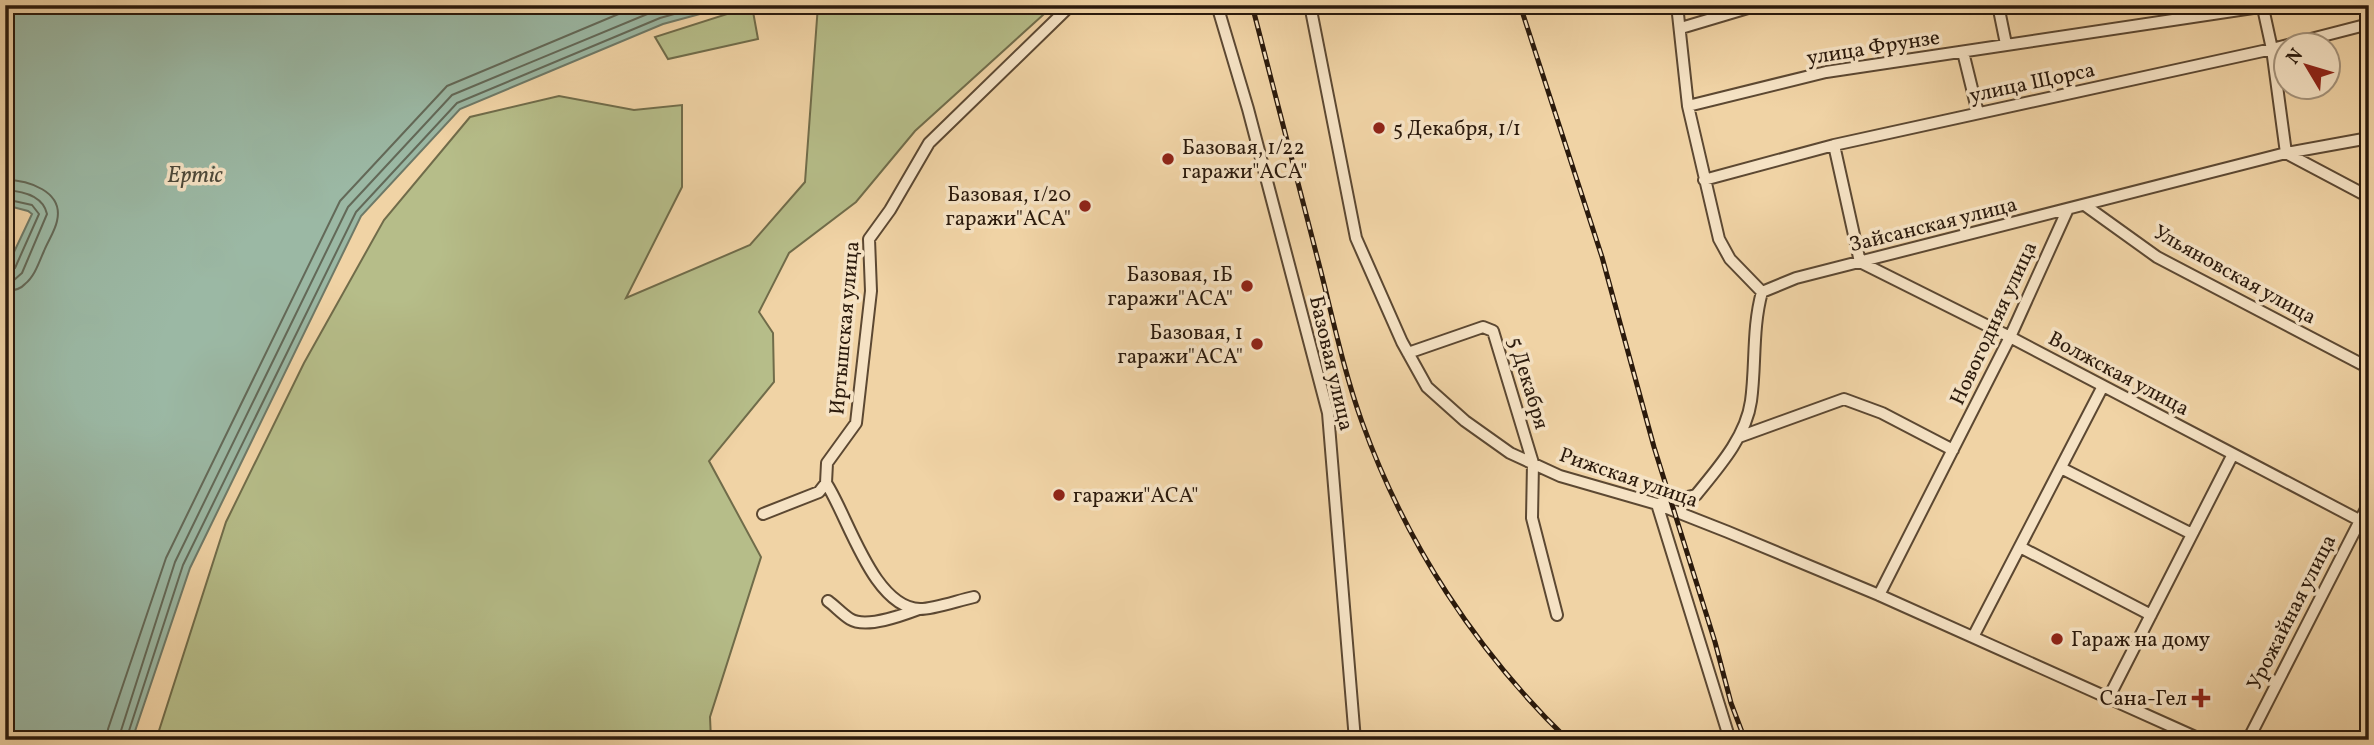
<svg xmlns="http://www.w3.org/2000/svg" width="2374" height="745" font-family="Vollkorn,serif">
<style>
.green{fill:#b6bd89;stroke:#706c4a;stroke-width:2}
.water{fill:#9bb8a4;stroke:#6e7967;stroke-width:2}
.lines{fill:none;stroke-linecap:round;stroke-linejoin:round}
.shore{stroke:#636958;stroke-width:2}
.street-casing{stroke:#5c4832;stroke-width:14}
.street{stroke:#f5e2c4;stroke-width:10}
.rail-casing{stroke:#2b1a0c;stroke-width:5}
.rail{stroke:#f5e2c4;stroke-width:2.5;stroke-dasharray:8;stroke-linecap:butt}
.poi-dot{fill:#8f2418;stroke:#f5e2c4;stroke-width:2.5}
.labels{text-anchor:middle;stroke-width:7;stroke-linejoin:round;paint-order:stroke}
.street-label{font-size:21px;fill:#2b1a0c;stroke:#f5e2c4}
.poi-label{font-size:21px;fill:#2b1a0c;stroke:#f5e2c4;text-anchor:start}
.water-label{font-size:23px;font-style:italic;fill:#4d493a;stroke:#f5e2c4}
</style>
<rect width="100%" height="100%" fill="#f0d3a5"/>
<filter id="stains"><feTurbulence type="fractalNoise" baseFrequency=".00286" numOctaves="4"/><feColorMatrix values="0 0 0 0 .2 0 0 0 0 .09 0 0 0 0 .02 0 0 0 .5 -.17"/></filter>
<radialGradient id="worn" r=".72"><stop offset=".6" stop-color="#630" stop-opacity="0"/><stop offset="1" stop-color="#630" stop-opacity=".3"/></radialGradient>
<path class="green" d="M818,5H1054L915,131L856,202L789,253L759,312L773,333L774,382L709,461L761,557L710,717L711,740H156L226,522L304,363L384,220L470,117L559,96L634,110L682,105V187L626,298L750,245L805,182Z
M752,6L758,39L668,59L655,37Z"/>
<path class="water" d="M5,5H733L663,24L460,109L361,216L190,568L132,740H5V271L32,214L28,211L5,205Z"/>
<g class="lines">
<path class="shore" d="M5,180C28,180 64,191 57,221C55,231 48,241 44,251C39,262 35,276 25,284C20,290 13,291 5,291
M5,190C22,191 43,195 47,214L22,273L14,280L5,281
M5,199L32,205L39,214L15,268L5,272
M107,740L108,729L166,558L340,201L447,86L640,5
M118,740L175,562L348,207L452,95L657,10L673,5
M126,740L183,565L356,212L457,103L660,18L706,5"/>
<g class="street-casing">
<path id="street" d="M1217,5L1248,109L1328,413L1355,740
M1310,5L1356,238L1402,342L1427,387L1465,421L1510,453L1560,476L1657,504L1728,532L1879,595L2202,740
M1677,5L1688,106L1719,239L1730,259L1762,292
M1998,5L2006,44
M2263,8L2272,49L2286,153L2369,197
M1681,28L1758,5
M1963,52L1978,113
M1688,106L1826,72L2273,5
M1834,145L1860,262L2010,337L2359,520L2369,521
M1704,180L1834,145L2272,49L2369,24
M2086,206L2157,257L2369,368
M1408,353L1483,327L1493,331L1533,463L1532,518L1557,615
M1739,437L1844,399L1882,413L1953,450
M2061,468L2192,534
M826,483C848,516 873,608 920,609C935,609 959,600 974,597
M763,514L819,492L826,483L827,463L856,423L871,291L869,239L890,210L929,143L1071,5
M2020,547L2151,615
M1879,595L2010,337L2067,211
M828,601C835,606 842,614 850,619C866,629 903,615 919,609
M1973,637L2103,386
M2109,697L2233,454
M1730,740L1657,504L1696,495C1718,468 1746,437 1751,401C1756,365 1752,328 1762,292L1796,278L2286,153L2369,138
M2248,740L2369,503"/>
</g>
<use href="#street" class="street"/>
<g class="rail-casing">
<path id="rail" d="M1252,5C1275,93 1297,180 1320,268C1333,319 1344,372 1362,422C1405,542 1476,651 1568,740
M1520,5L1602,257L1654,447L1715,642L1731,703L1745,740"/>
</g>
<use href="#rail" class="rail"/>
</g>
<g class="poi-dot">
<circle cx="1379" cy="128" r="7"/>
<circle cx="1168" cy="159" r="7"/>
<circle cx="1085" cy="206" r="7"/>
<circle cx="1247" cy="286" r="7"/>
<circle cx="1257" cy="344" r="7"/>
<circle cx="1059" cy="495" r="7"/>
<circle cx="2057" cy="639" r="7"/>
<path d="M2197.5 687.5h7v7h7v7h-7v7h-7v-7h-7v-7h7z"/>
</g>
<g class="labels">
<g class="street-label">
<text transform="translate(1873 47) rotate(-9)" y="7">улица Фрунзе</text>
<text transform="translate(2032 82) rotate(-12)" y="7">улица Щорса</text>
<text transform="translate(1933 224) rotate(-14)" y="7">Зайсанская улица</text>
<text transform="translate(2235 274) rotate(29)" y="7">Ульяновская улица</text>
<text transform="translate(1993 323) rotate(-65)" y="7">Новогодняя улица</text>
<text transform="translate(844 328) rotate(-85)" y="7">Иртышская улица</text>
<text transform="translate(1332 363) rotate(77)" y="7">Базовая улица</text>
<text transform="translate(2119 373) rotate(28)" y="7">Волжская улица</text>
<text transform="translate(1529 383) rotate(73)" y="7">5 Декабря</text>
<text transform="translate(1629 477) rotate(19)" y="7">Рижская улица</text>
<text transform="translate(2291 612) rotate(-63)" y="7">Урожайная улица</text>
</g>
<g class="poi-label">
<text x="1393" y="135">5 Декабря, 1/1</text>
<text x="1182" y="154">Базовая, 1/22<tspan x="1182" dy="24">гаражи"ACА"</tspan></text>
<text x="1071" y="201" text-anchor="end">Базовая, 1/20<tspan x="1071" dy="24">гаражи"ACА"</tspan></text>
<text x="1233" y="281" text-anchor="end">Базовая, 1Б<tspan x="1233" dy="24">гаражи"ACА"</tspan></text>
<text x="1243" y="339" text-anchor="end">Базовая, 1<tspan x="1243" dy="24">гаражи"ACА"</tspan></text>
<text x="1073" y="502">гаражи"ACА"</text>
<text x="2071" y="646">Гараж на дому</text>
<text x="2187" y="705" text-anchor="end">Сана-Гел</text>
</g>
<g class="water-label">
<text x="195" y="182">Ертіс</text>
</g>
</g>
<rect width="2374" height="745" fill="none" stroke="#f0d3a5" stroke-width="28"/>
<rect x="7" y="7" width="2360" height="731" fill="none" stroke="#2b1a0c" stroke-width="3.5"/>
<rect x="14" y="14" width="2346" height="717" fill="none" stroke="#2b1a0c" stroke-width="2"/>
<g transform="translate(2307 66) rotate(308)"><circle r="33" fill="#f5e2c4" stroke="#a4927a" stroke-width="2"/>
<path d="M0-5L12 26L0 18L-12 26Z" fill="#8f2418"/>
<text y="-10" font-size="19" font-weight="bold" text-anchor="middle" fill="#2b1a0c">N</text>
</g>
<rect width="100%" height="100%" filter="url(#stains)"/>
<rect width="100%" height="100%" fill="url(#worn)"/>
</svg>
